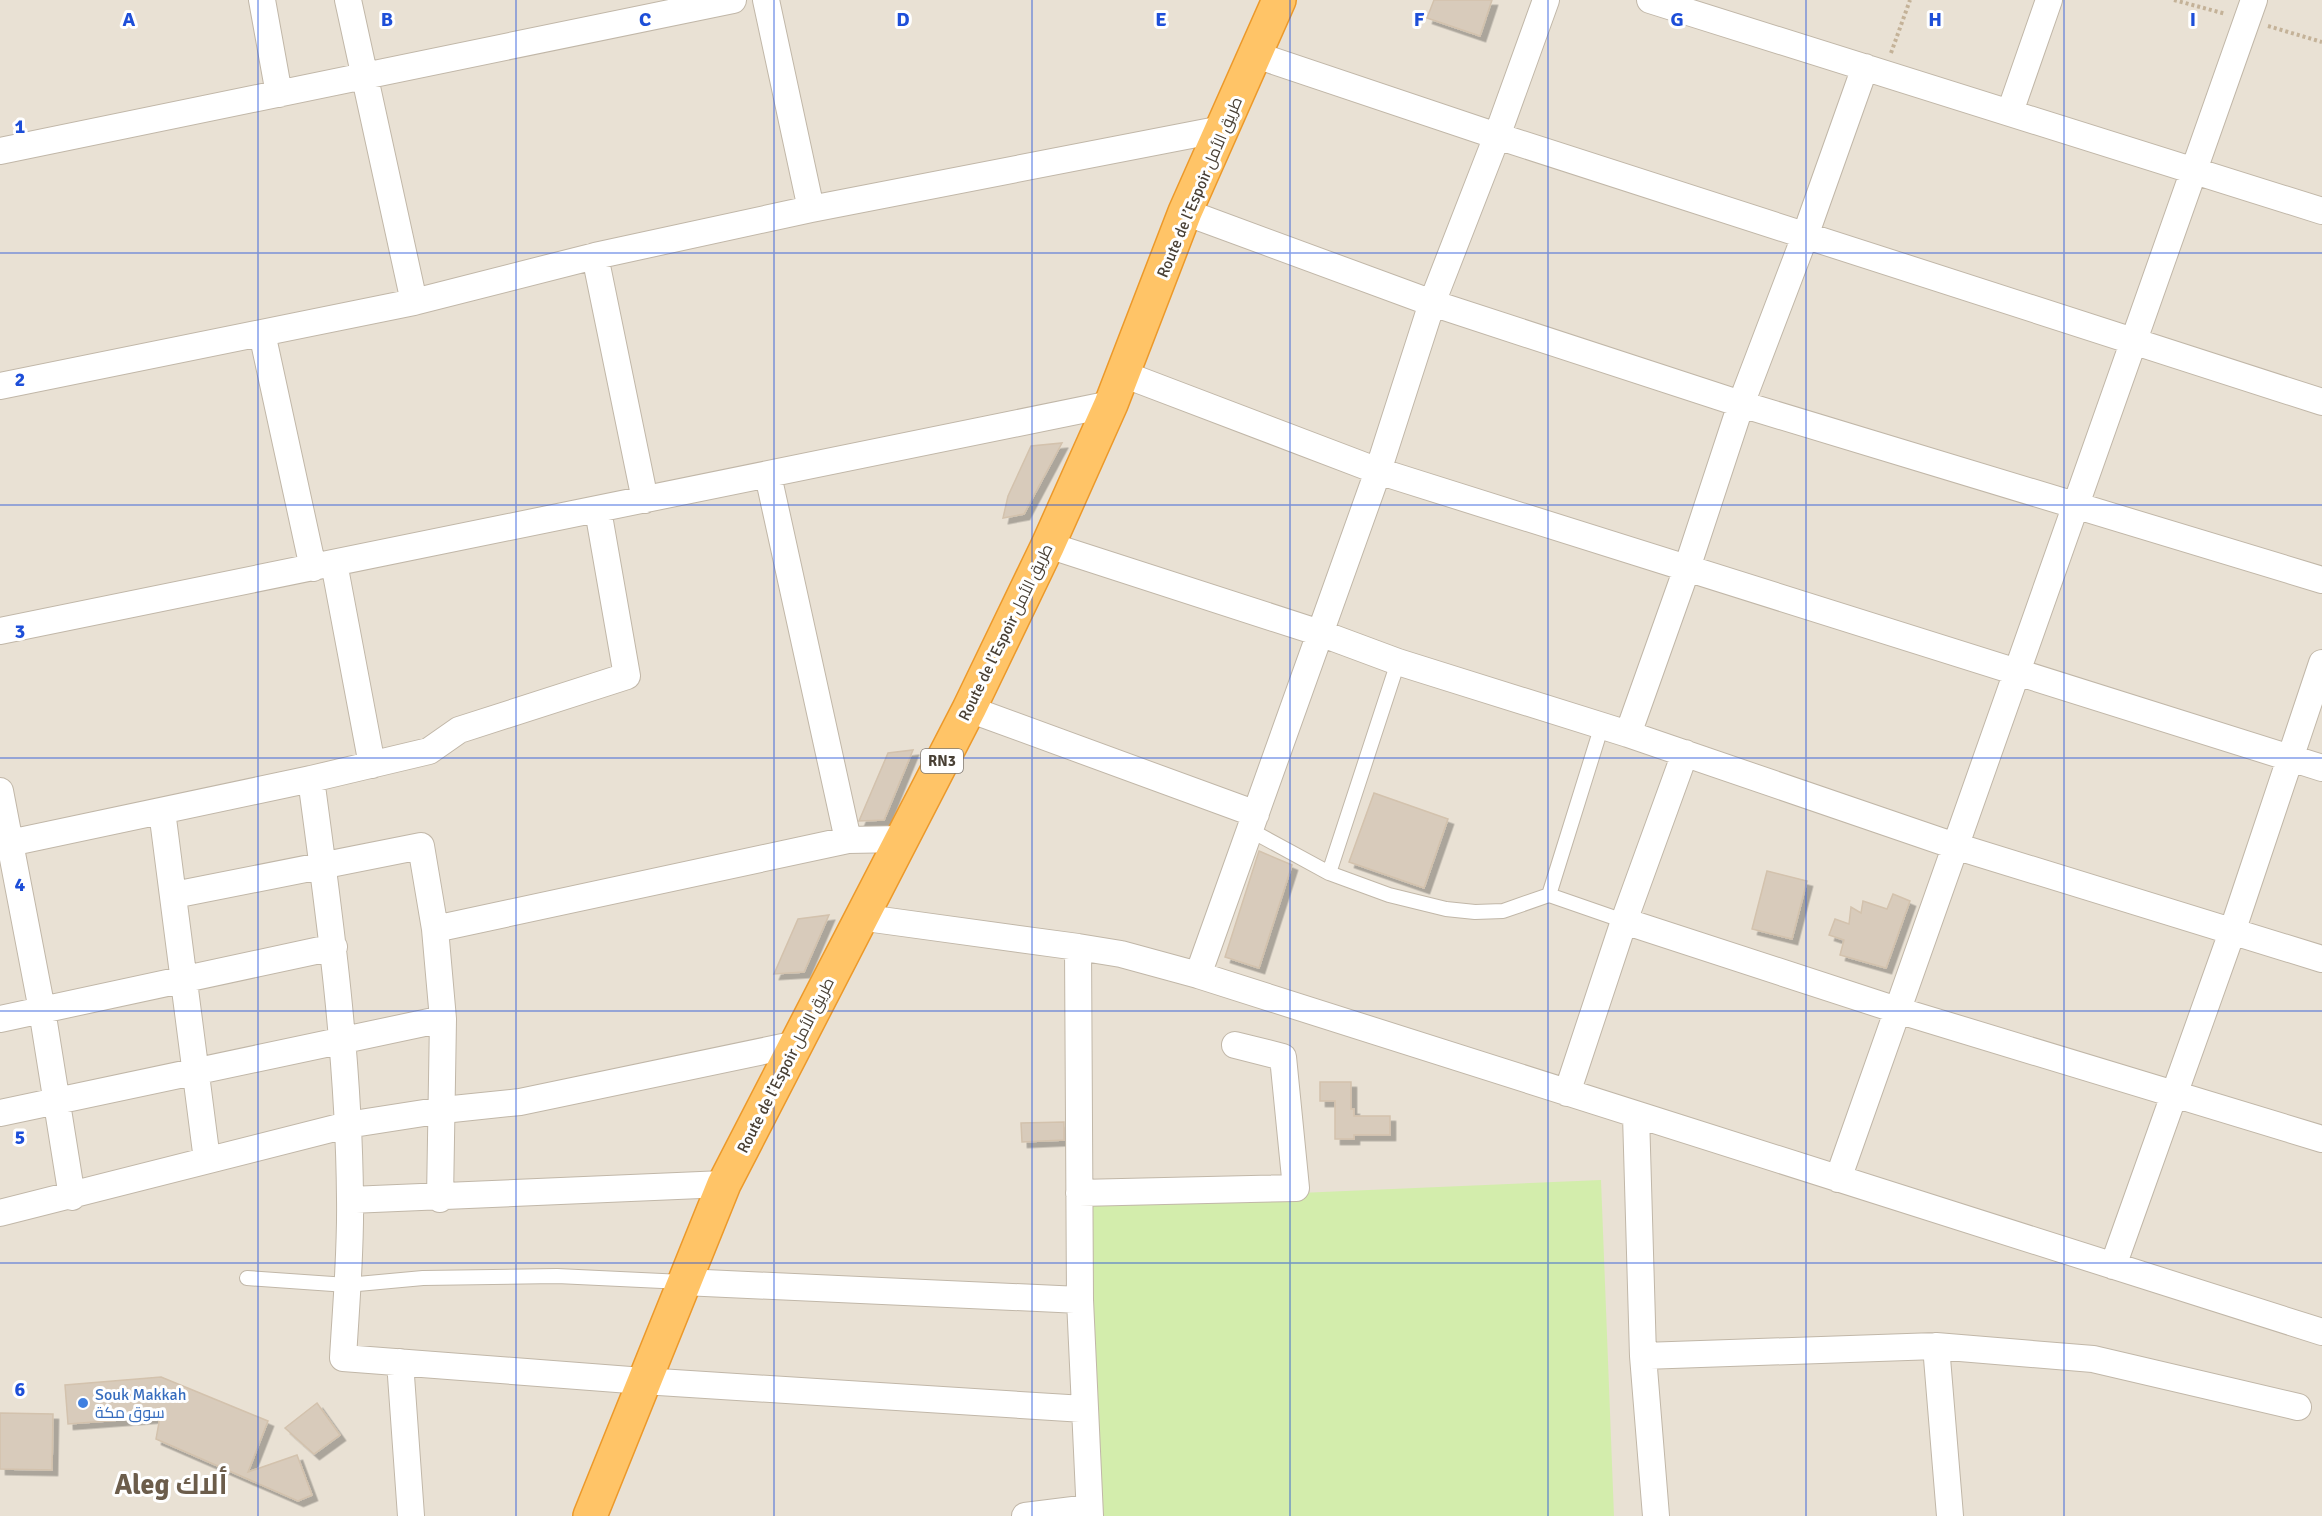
<svg xmlns="http://www.w3.org/2000/svg" width="2322" height="1516" font-family="Signika,Cairo,sans-serif">
<style>
.residential{fill:#e9e1d4}
.green{fill:#d3edac}
.building{fill:#d8cbbb;stroke:#d3c2ad;stroke-width:1.5;filter:url(#shadow)}
.lines{fill:none;stroke-linecap:round;stroke-linejoin:round}
.lane-casing{stroke:#c1b7a8;stroke-width:16}
.street-casing{stroke:#c1b7a8;stroke-width:28}
.highway-casing{stroke:#ec992a;stroke-width:36}
.path{stroke:#c4b298;stroke-width:4;stroke-dasharray:3 3;stroke-linecap:butt}
.lane{stroke:#fff;stroke-width:14}
.street{stroke:#fff;stroke-width:26}
.highway{stroke:#ffc467;stroke-width:33}
.grid{fill:none;stroke:#1d4ed8;stroke-width:1.5;stroke-opacity:0.55}
.shop-dot{fill:#3f7fe0;stroke:#fff;stroke-width:2}
.labels{text-anchor:middle;stroke-width:6;stroke-linejoin:round;paint-order:stroke}
.shield{fill:#fff;stroke:#807972;stroke-width:1.5}
.shield-label{font-size:15px;font-weight:bold;fill:#494035}
.street-label{font-size:16px;fill:#494035;stroke:#fff}
.shop-label{font-size:16px;fill:#366cbe;stroke:#fff;text-anchor:start}
.town-label{font-size:28px;font-weight:bold;fill:#6c5d4b;stroke:#fff}
.grid-label{font-size:20px;text-anchor:middle;font-weight:bold;fill:#1d4ed8;stroke:#fff;stroke-width:6;stroke-linejoin:round;paint-order:stroke}
</style>
<defs>
<filter id="shadow"><feDropShadow dx="5.5" dy="5.5" stdDeviation="0" flood-color="#0004"/></filter>
</defs>
<rect width="100%" height="100%" fill="#f5f0e7"/>
<path class="residential" d="M0,0H2322V1516H0Z"/>
<path class="green" d="M1601,1180L1614,1516H1101L1088,1202Z"/>
<path class="building" d="M1434,0H1492L1480,36L1427,18Z
M1062,443L1024,514L1003,518L1008,496L1031,446Z
M913,750L884,820L859,821L888,753Z
M1374,793L1448,819L1424,888L1349,862Z
M1259,851L1292,865L1259,968L1225,957Z
M1767,871L1807,881L1792,939L1752,929Z
M1893,894L1910,901L1886,968L1840,955L1844,940L1829,935L1835,919L1849,924L1851,907L1861,913L1863,901L1887,909Z
M829,915L804,972L774,974L798,919Z
M1320,1082H1351V1109H1354V1116H1390V1135H1354V1139H1335V1101H1320Z
M1064,1122V1140L1022,1142L1021,1123Z
M161,1377L268,1421L248,1472L297,1455L312,1495L298,1501L156,1439L160,1417L68,1424L65,1385Z
M317,1403L340,1435L314,1454L285,1428Z
M0,1413L53,1414L52,1470L0,1469Z"/>
<g class="lines">
<g class="lane-casing">
<path id="lane" d="M1250,830L1329,873L1389,895L1446,909L1475,912L1503,911L1549,895L1624,921
M1329,873L1398,662
M1549,895L1602,725
M247,1278L347,1285L423,1278L557,1276L683,1282"/>
</g>
<g class="street-casing">
<path id="street" d="M262,0L279,94
M348,0L414,302
M766,0L811,209
M1650,0L2322,211
M1256,55L1497,136L2322,402
M2010,112L2049,0
M0,151L733,0
M1185,212L1432,303L1741,404L2322,580
M595,256L645,500
M262,333L313,568
M1123,374L1378,471L2322,768
M0,386L414,302L595,256L811,209L1222,129
M768,475L848,840
M1048,545L1320,633L1398,662L1628,734L1955,846L2322,959
M334,563L372,765
M0,631L1111,404
M969,709L1256,814
M1628,734L1687,568L1741,404L1805,236L1865,67
M311,779C330,919 349,1058 350,1199C351,1252 346,1305 343,1358L643,1381L1084,1409
M0,791L42,1010L72,1197
M162,811L207,1160
M0,845L311,779L429,751L459,730L627,676L598,510
M174,895L421,846L435,929L443,1019L440,1199
M859,917L1078,947L1121,954L1198,975L2322,1332
M1624,921L1897,1010L2322,1139
M435,929L848,840L902,839
M1078,947L1080,1300L1090,1516
M1198,975L1378,471L1432,303L1497,136L1546,0
M0,1019L334,947
M1567,1093L1624,921L1685,753
M0,1113L443,1019
M1636,1115L1643,1356L1656,1516
M1838,1179L2254,0
M1079,1193L1296,1188L1283,1057L1235,1045
M350,1200L724,1184
M0,1213L347,1125L443,1110L520,1102L797,1044
M2113,1266L2232,932L2322,663
M683,1282L1080,1300
M1936,1346L1950,1516
M1643,1356L1936,1346L2093,1359L2298,1407
M400,1362L411,1516
M1025,1516L1089,1508"/>
</g>
<g class="highway-casing">
<path id="highway" d="M590,1516L724,1184L969,709L1048,545L1111,404L1185,212L1279,0"/>
</g>
<path class="path" d="M2174,0L2226,14
M2268,26L2322,42
M1891,53L1910,0"/>
<use href="#lane" class="lane"/>
<use href="#street" class="street"/>
<use href="#highway" class="highway"/>
</g>
<path class="grid" d="M258,0V1516M516,0V1516M774,0V1516M1032,0V1516M1290,0V1516M1548,0V1516M1806,0V1516M2064,0V1516M0,253H2322M0,505H2322M0,758H2322M0,1011H2322M0,1263H2322"/>
<circle class="shop-dot" cx="83" cy="1403" r="6"/>
<g class="labels">
<rect class="shield" x="921" y="749" width="42" height="24" rx="4.5"/>
<g class="shield-label">
<text x="942" y="766">RN3</text>
</g>
<g class="street-label">
<text transform="translate(1199 187) rotate(-67)" y="6">Route de l’Espoir طريق الأمل</text>
<text transform="translate(1005 632) rotate(-64)" y="6">Route de l’Espoir طريق الأمل</text>
<text transform="translate(785 1065) rotate(-63)" y="6">Route de l’Espoir طريق الأمل</text>
</g>
<g class="shop-label">
<text x="95" y="1400">Souk Makkah<tspan x="95" dy="18">سوق مكة</tspan></text>
</g>
<g class="town-label">
<text x="171" y="1494">Aleg ألاك</text>
</g>
</g>
<g class="grid-label">
<text x="129" y="26">A</text>
<text x="387" y="26">B</text>
<text x="645" y="26">C</text>
<text x="903" y="26">D</text>
<text x="1161" y="26">E</text>
<text x="1419" y="26">F</text>
<text x="1677" y="26">G</text>
<text x="1935" y="26">H</text>
<text x="2193" y="26">I</text>
<text x="20" y="133">1</text>
<text x="20" y="386">2</text>
<text x="20" y="638">3</text>
<text x="20" y="891">4</text>
<text x="20" y="1144">5</text>
<text x="20" y="1396">6</text>
</g>
</svg>
